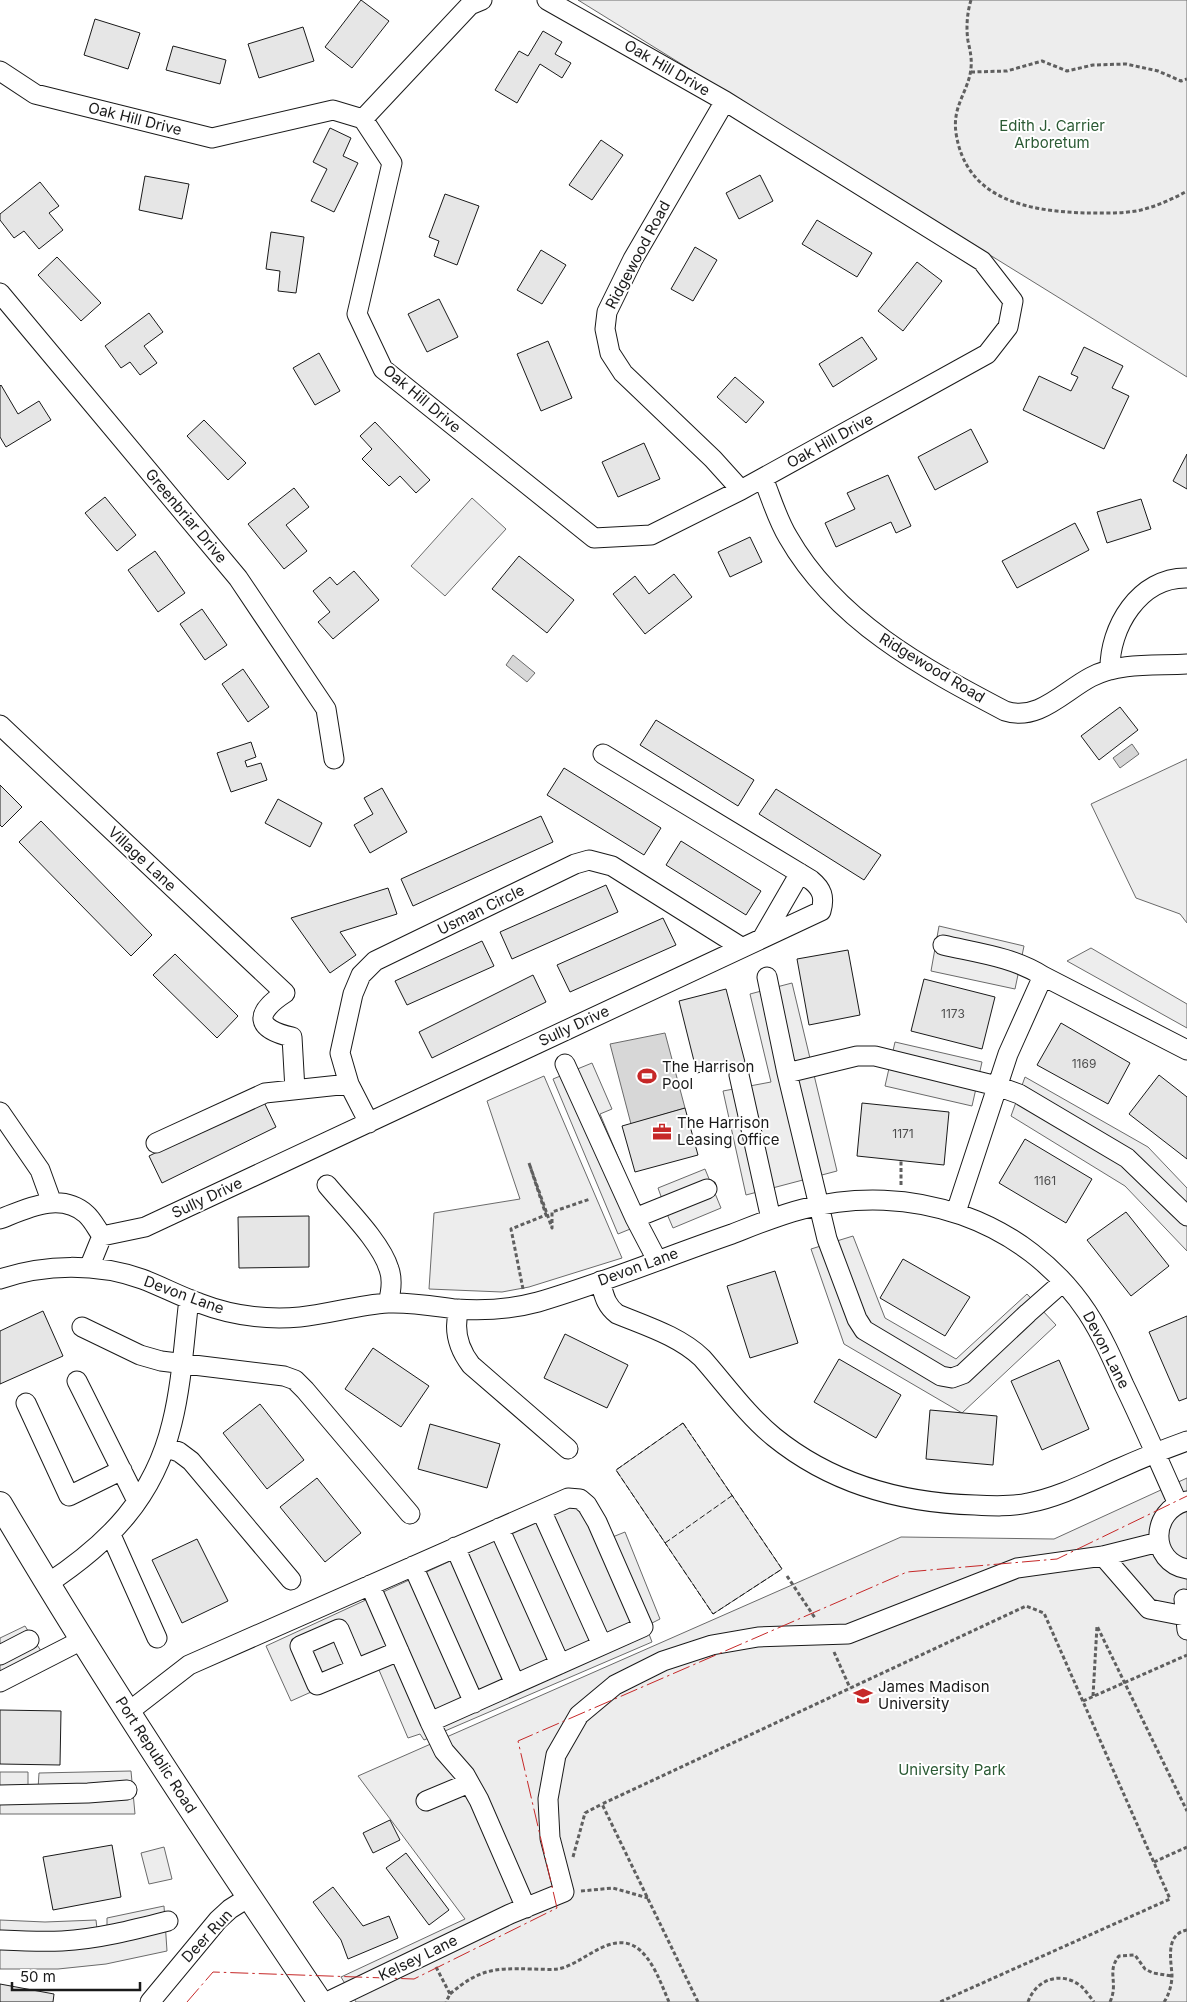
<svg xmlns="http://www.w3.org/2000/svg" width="1187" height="2002" font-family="Inter,sans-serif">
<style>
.built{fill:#ededed;stroke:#6a6a6a}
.water{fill:#d7d7d7;stroke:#6a6a6a}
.building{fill:#e6e6e6;stroke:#1a1a1a}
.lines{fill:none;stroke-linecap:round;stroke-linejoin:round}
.minor-casing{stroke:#1a1a1a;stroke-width:21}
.major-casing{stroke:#1a1a1a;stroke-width:26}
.path{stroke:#5f5f5f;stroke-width:3;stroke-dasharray:4 2.5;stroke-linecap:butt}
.minor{stroke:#fff;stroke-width:19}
.major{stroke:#fff;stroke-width:24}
.fence{stroke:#1a1a1a;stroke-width:1;stroke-dasharray:6 2.5;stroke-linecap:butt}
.power{stroke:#c62828;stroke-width:1;stroke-dasharray:18 4 2.5 4;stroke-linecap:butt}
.labels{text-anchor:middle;stroke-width:4;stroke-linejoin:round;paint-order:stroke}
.number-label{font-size:12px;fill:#4d4d4d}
.street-label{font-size:15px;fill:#1a1a1a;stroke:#fff}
.park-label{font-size:15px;fill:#2b5a34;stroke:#fff}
.poi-label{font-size:15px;fill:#1a1a1a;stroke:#fff;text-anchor:start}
</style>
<rect width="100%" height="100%" fill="#fff"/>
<path class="built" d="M578,0H1187V377Z
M472,498L506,529L445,596L411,566Z
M1187,759V923L1180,914L1136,898L1091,804Z
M939,926L1024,946L1015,989L931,971Z
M1091,948L1187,1004V1028L1067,961Z
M792,983L837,1171L746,1195L723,1091L771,1082L750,994Z
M895,1042L982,1062L972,1106L885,1086Z
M592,1063L612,1109L600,1114L640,1209L662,1199L658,1188L705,1169L721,1208L673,1228L667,1214L618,1234L553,1079Z
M544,1076L622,1258L529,1287L502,1292L429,1289L434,1213L520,1199L487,1101Z
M1025,1077L1148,1147L1187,1188V1251L1125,1186L1011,1116Z
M853,1236L885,1318L956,1359L1027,1294L1056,1325L962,1413L844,1344L811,1249Z
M683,1423L782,1569L713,1614L616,1470Z
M1187,1478V2002H356L341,1977L465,1919L358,1776L901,1537L1054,1539Z
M574,1504L610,1538L625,1532L660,1619L646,1626L652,1642L424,1740L420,1734L408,1738L376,1663L291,1701L266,1646Z
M25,1626L41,1651L0,1672V1638Z
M131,1771L135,1814H0V1772H28V1790L38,1789L39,1773Z
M164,1847L172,1879L149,1884L141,1853Z
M164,1906L167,1951L106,1964L58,1969H0V1920L45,1922L96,1920L97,1929H107V1918Z"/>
<path class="water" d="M513,655L535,673L527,682L506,665Z
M1132,744L1139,754L1120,768L1113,758Z
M665,1033L685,1108L631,1124L610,1044Z"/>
<path class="building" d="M361,0L389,21L352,68L325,47Z
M95,19L140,33L128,69L84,55Z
M303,27L314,61L259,78L248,44Z
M543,31L562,42L555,54L571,63L562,78L540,64L517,103L495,90L519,51L528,56Z
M173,46L226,60L220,84L166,70Z
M330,128L351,138L343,156L358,163L334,212L311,201L327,169L313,162Z
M601,140L623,155L592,200L569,185Z
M760,175L773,201L739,219L726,193Z
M145,176L189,184L182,219L139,210Z
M40,182L59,206L49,213L63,230L39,249L24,231L14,238L0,220V214Z
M445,194L479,206L457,265L434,256L439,241L429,237Z
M817,220L872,253L857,277L802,244Z
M271,232L304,237L296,293L278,291L280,271L266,269Z
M695,247L717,260L693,301L671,289Z
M541,250L566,265L542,304L517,290Z
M57,257L101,303L81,321L38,275Z
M917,262L942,281L903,331L878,311Z
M439,299L458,337L427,352L408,314Z
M149,313L163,332L144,346L157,363L140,375L130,362L121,368L105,346Z
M862,337L877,359L833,387L819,364Z
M548,341L572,398L541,411L517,354Z
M1084,347L1123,366L1112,388L1129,396L1104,449L1023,410L1039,376L1071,391L1078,377L1071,374Z
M319,353L340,391L315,405L293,368Z
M735,377L764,402L746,423L717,397Z
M1,385L18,414L39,401L51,420L6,447L0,437V386Z
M204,420L246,463L228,480L187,436Z
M375,422L430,480L416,493L400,476L389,486L362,459L372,449L360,436Z
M971,429L988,462L935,490L918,457Z
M644,443L660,479L618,497L602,462Z
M1187,454V489L1173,481Z
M888,475L911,526L896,533L891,522L836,547L825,523L855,509L847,493Z
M294,488L309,507L286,525L307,551L284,569L248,524Z
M105,497L136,535L117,551L85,513Z
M1141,499L1151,529L1107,543L1097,512Z
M1075,523L1089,550L1017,588L1002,561Z
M750,537L762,562L730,577L718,552Z
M155,551L185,593L158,612L128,570Z
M519,556L574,600L547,633L492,589Z
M354,571L379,600L333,639L318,622L330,612L313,591L330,577L337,585Z
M674,574L692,597L645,634L613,594L635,576L649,594Z
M202,609L227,645L205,660L180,624Z
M243,669L269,707L248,722L222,684Z
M1120,707L1138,730L1099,760L1081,736Z
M656,720L754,780L738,806L640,745Z
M251,742L256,757L245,761L247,767L261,763L267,780L231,792L217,753Z
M564,768L661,828L644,855L547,795Z
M0,785L22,807L2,827L0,825Z
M382,788L407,832L370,853L354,825L373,814L364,798Z
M776,789L881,855L864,880L759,814Z
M278,799L322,823L310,847L265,823Z
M541,816L553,842L413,906L401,879Z
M41,821L152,935L131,956L19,842Z
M681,841L761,891L746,915L666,865Z
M606,885L618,912L512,959L500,932Z
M388,888L397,914L340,932L356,955L330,973L291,918Z
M663,918L676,945L570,992L557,965Z
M482,941L494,966L407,1005L395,981Z
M848,950L860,1015L809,1025L797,959Z
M175,954L238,1016L217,1038L153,975Z
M533,975L546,1002L432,1058L419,1032Z
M924,979L995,997L982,1049L911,1031Z
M726,989L745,1062L697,1073L679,1001Z
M1061,1023L1130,1063L1108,1104L1037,1065Z
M1159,1075L1187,1097V1159L1129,1114Z
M263,1100L276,1127L162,1183L149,1156Z
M862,1103L949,1112L944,1165L857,1156Z
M685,1108L698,1155L635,1172L622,1126Z
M1025,1139L1092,1179L1066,1223L999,1183Z
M1126,1212L1169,1266L1131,1296L1087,1240Z
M309,1216V1267L239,1268L238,1217Z
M903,1259L970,1297L945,1336L880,1298Z
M775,1271L798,1343L750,1358L727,1286Z
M43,1311L63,1356L0,1384V1331Z
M1187,1316V1398L1179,1401L1149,1332Z
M565,1334L628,1365L607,1408L544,1378Z
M373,1348L429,1386L401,1427L345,1389Z
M839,1359L901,1395L876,1438L814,1402Z
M1059,1360L1089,1429L1042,1450L1011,1381Z
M260,1404L304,1460L267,1489L223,1433Z
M930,1410L997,1416L993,1465L926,1459Z
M430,1424L500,1444L487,1488L418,1469Z
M317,1478L361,1533L325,1562L280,1507Z
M197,1539L228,1601L182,1623L152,1560Z
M0,1710L61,1711L60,1765L0,1764Z
M390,1820L400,1840L373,1853L363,1833Z
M112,1845L121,1897L53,1910L43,1857Z
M406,1853L449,1910L429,1925L386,1868Z
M333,1887L363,1926L389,1916L398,1938L348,1959L341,1940L313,1902Z
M0,1984L54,1994L53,2002H0Z"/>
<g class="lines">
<g class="minor-casing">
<path id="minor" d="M0,71L35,94L212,138L333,110L363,119L392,163L357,314L383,369L594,538L651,535L741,490L987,354L1008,327L1013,301L982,261L725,101L547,0
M725,101L633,259L607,312L605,329L610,353L623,373L713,459L741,490
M363,119L470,5L482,0
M0,293L238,578L326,709L334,759
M763,478C771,497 777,519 788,537C836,621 923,668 1005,711C1038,722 1064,691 1091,677C1120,662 1156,666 1187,664
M1110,670C1109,628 1139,577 1187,578
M0,725L285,993C254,1013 255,1029 292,1037L295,1090
M763,937L800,873
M943,945C978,953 1013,957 1043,976L1187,1050
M767,977L787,1073L827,1239L857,1319L864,1330L941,1376L952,1378L963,1374L1028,1313L1063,1282
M565,1064L635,1218L657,1260
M787,1073L857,1056H875L997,1086L1019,1094L1127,1158L1187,1216
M739,1075L771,1219
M0,1112L40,1170L52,1203
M369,1123L349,1084L340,1053L353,994L361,975L375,961L575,864L589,860L612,866L741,947
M156,1143L265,1093L349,1084
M327,1185C345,1207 381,1242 389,1269C393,1280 391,1292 388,1303
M956,1212L1008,1054L1043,976
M635,1218L707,1189
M0,1219C26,1209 60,1191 86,1214C92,1219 97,1229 102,1236
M89,1268L102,1236L145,1227L821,911C825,897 822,889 811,880L603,754
M0,1279C45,1264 96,1263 142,1279C161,1286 179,1296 199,1303C230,1315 266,1320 300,1317C329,1314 358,1305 388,1303C411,1302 433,1306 456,1309C483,1311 512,1309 538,1302C603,1283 668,1256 732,1234C755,1225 779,1215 803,1209C910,1181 1025,1219 1087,1312C1102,1335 1113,1360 1124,1385C1143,1424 1160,1464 1178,1504
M600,1281C604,1294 605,1305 617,1314C646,1326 679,1336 702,1358C725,1384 747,1415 774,1437C832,1484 901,1503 975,1505C992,1506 1011,1507 1028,1503C1060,1497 1090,1481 1120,1468C1142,1458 1165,1449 1187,1441
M459,1309C453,1330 458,1348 471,1365L568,1449
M82,1327L140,1355L161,1361L284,1376L295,1380L305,1390L410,1514
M77,1381L137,1501
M26,1403L69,1496L122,1470
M165,1447L179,1452L191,1461L291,1580
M1187,1501C1150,1510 1149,1562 1187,1569
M541,1510L602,1645
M499,1528L560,1664
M111,1535L157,1638
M455,1547L515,1684
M1103,1556L1149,1609L1185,1616
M413,1566L474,1703
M47,1584C109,1543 154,1498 172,1423C182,1383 184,1340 189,1299
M1184,1599L1187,1630
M0,1655L29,1640
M356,1669L339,1629L300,1646L317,1685L399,1651
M0,1682L82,1640
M127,1713L189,1665L568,1498L580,1499L587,1505L597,1522L643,1627L430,1722L370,1585
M430,1722L444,1751L465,1775L479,1800L526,1908
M0,1795L88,1793L127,1790
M426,1801L469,1783
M0,1940C21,1941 41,1942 62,1941C98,1939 133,1930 168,1921
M150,2002L218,1920L230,1909L249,1897
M327,2002L510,1914L564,1892L550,1838L548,1799L556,1755L579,1715L615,1685L663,1661L712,1645L758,1637L848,1634L1017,1568L1103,1556L1159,1542"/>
</g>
<g class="major-casing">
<path id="major" d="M0,1504C100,1674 209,1838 320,2002"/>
</g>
<path class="path" d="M971,0C967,13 966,28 968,41C970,50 972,58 971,68C969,91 952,105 956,133C966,200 1028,211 1085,213C1103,213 1123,214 1141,210C1157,206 1173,199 1187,191
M971,72L1007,71L1042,61L1067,71L1093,65L1126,64L1158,71L1181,81L1187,79
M901,1185V1161
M523,1289L511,1229L546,1215L529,1163L552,1228V1212L590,1199
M787,1576L815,1618
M834,1652L850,1688
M1093,1696L1097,1626L1187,1811
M1083,1701L1187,1655
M573,1857L585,1813L602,1804
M1154,1862L1187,1847
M581,1891L613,1888L648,1898
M436,1967L450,1994L446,2002
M450,1994C479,1969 494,1968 531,1969C540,1969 550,1970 558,1969C580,1965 601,1940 625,1943C649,1946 661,1984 669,2002
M698,2002L602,1804L1026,1606L1044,1613L1170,1899L940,2002
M1028,2002C1036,1979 1062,1970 1082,1987C1086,1991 1090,1997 1094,2002
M1110,2002C1119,1982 1106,1972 1119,1956L1135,1955L1145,1969L1153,1973L1172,1976
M1164,2002C1169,1995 1172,1984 1172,1975C1171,1960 1165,1934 1187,1930"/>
<use href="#minor" class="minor"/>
<use href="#major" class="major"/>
<path class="fence" d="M683,1423L782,1569L713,1614L616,1470Z
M665,1543L733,1495"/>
<path class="power" d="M187,2002L213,1972L414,1979L557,1908L518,1741L907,1572L1057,1559L1187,1496"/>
</g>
<defs>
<g id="stadium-bare" transform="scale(1.5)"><path d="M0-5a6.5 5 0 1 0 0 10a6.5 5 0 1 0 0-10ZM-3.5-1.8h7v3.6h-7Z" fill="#c62828" stroke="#fff" stroke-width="2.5" paint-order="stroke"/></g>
<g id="office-bare" transform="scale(1.5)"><path d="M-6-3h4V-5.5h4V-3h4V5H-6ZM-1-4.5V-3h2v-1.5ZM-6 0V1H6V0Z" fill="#c62828" stroke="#fff" stroke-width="2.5" paint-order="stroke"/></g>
<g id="university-bare" transform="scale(1.5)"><path d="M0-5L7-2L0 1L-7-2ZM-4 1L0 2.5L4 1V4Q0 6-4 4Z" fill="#c62828" stroke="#fff" stroke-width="2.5" paint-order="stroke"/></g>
</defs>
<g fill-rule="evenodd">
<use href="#stadium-bare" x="647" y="1076"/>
<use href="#office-bare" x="662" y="1132"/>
<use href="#university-bare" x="863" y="1696"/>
</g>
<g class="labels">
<g class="number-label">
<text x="953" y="1018">1173</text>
<text x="1084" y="1068">1169</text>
<text x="903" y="1138">1171</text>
<text x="1045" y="1185">1161</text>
</g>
<g class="street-label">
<text transform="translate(667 68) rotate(30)" y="5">Oak Hill Drive</text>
<text transform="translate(135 119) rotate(14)" y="5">Oak Hill Drive</text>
<text transform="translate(638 255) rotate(-62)" y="5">Ridgewood Road</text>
<text transform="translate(422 399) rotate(40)" y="5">Oak Hill Drive</text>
<text transform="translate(830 441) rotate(-29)" y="5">Oak Hill Drive</text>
<text transform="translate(186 516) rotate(50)" y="5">Greenbriar Drive</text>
<text transform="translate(932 668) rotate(31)" y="5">Ridgewood Road</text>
<text transform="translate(142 859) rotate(43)" y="5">Village Lane</text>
<text transform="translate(481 910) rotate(-26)" y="5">Usman Circle</text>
<text transform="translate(574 1026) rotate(-25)" y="5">Sully Drive</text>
<text transform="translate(207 1198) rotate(-25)" y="5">Sully Drive</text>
<text transform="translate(638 1267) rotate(-20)" y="5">Devon Lane</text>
<text transform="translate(184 1295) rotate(20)" y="5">Devon Lane</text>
<text transform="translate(1106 1350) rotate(63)" y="5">Devon Lane</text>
<text transform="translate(156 1755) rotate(57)" y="5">Port Republic Road</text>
<text transform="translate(207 1936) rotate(-47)" y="5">Deer Run</text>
<text transform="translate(418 1958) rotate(-26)" y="5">Kelsey Lane</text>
</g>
<g class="park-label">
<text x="1052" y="131">Edith J. Carrier<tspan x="1052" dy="17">Arboretum</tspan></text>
<text x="952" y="1775">University Park</text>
</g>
<g class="poi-label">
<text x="662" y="1072">The Harrison<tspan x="662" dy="17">Pool</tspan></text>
<text x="677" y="1128">The Harrison<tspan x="677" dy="17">Leasing Office</tspan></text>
<text x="878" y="1692">James Madison<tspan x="878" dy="17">University</tspan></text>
</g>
</g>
<path d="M12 1982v8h128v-8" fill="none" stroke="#1a1a1a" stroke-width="2.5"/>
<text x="20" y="1982" font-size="15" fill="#1a1a1a" stroke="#ffffff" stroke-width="4" paint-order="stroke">50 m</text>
</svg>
